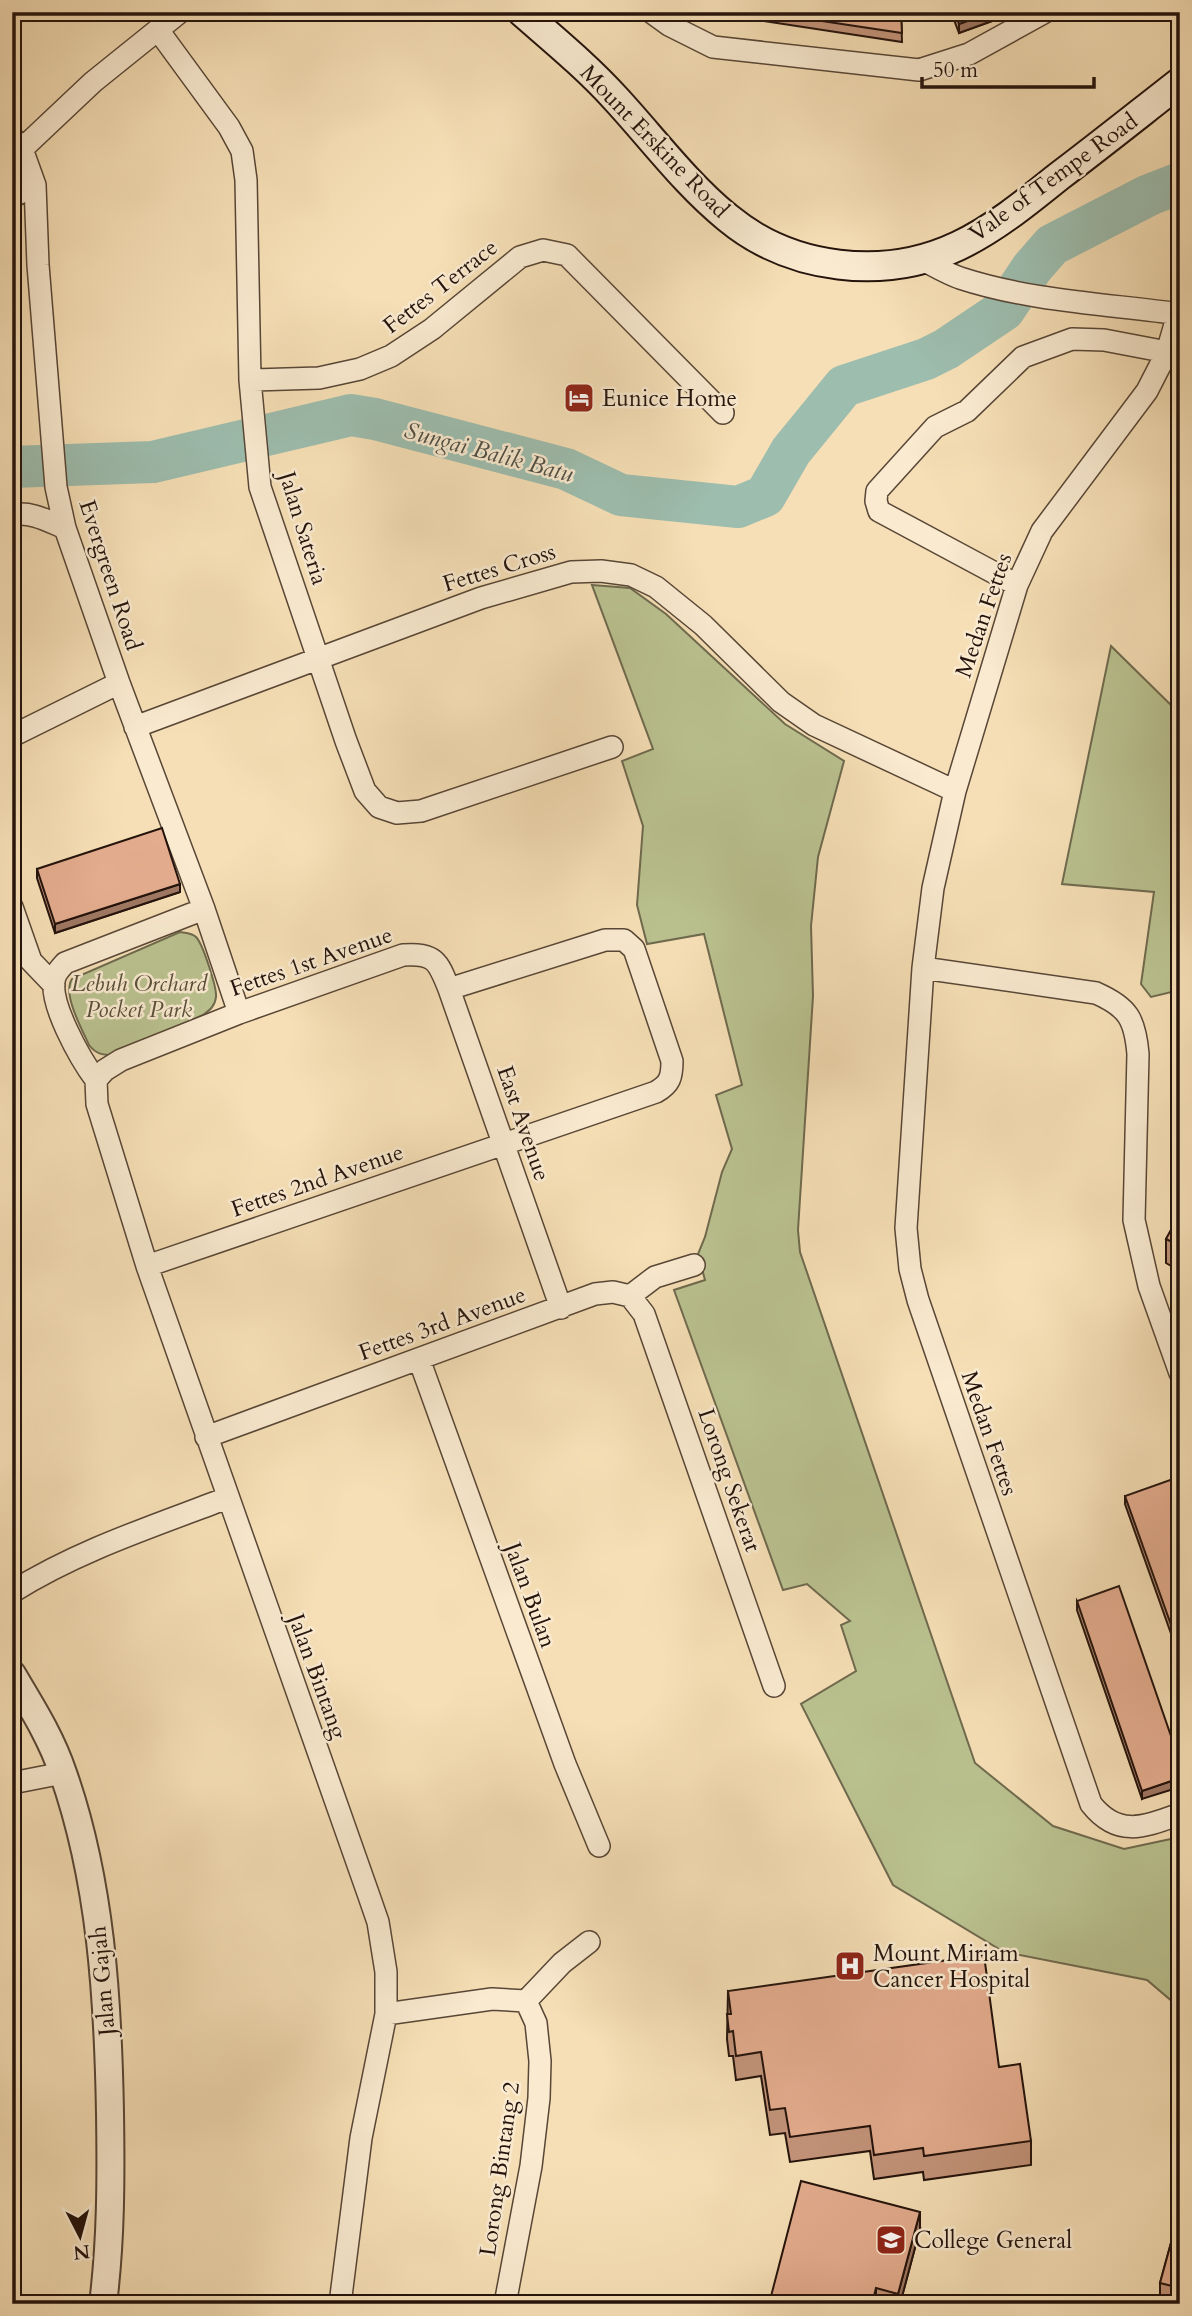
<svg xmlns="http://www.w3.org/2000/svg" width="1192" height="2316" font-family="Cardo,serif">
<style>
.green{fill:#bac290;stroke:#6f6a4e;stroke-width:2}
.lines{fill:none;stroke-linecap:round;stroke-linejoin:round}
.river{stroke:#9dbdae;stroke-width:42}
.minor-casing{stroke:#584636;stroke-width:24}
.tertiary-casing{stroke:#584636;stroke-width:30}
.secondary-casing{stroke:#24130c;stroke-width:32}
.minor{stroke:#f9ead0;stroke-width:21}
.tertiary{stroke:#f9ead0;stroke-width:26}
.secondary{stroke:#f9ead0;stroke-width:28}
.wall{fill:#c3947a;stroke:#24130c;stroke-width:2}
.shaded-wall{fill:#9f7863;stroke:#24130c;stroke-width:2}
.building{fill:#e3ac8e;stroke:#24130c;stroke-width:2}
.labels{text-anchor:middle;stroke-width:5;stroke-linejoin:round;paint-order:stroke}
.street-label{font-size:23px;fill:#24130c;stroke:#f9ead0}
.poi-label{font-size:23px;fill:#24130c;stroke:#f9ead0;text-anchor:start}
.park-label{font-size:23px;font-style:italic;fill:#58503a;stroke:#f9ead0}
.water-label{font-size:24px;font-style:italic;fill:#4e4e45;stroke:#f9ead0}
</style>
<rect width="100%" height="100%" fill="#f6dfb6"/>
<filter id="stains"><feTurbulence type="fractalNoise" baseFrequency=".00286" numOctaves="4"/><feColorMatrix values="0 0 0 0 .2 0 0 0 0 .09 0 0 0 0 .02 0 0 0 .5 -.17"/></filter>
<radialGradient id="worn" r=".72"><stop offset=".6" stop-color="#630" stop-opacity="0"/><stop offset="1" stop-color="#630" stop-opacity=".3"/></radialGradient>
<path class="green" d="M592,585L630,588L666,614L785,724L844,761L818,857L811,926L813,996L798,1230L800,1252L975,1763L1053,1826L1124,1849L1180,1837V2008L1147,1980L1004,1952L893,1885L801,1704L856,1671L841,1625L850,1621L807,1584L783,1590L674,1290L705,1280L698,1254L705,1237L722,1172L732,1149L716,1095L742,1085L704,934L647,944L637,905L643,826L622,761L653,749Z
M1111,646L1180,714V990L1151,997L1141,984L1154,892L1062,884Z
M180,932C186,933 192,933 196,937C203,944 217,988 216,997C215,1006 210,1010 203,1015L113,1055C102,1055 96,1054 89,1045C82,1029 62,994 72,979Z"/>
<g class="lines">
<path class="river" d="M12,467L153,462L351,415L375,419L566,469L621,495L738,507L765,496L791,451L844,386L926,359L946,349L1004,310L1032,268L1052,245L1149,195L1180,183"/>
<g class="minor-casing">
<path id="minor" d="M651,12L669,25L713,47L919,70L969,54L1045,12
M158,30L229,127L242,151L246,180L250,380L260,487L346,741L365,791L379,807L397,813L421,811L612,747
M12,137L22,149L35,185L38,265L56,487L65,528L119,683L204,909L239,1013
M22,149L93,82L180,12
M12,197L35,185
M921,259C933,265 946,273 960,278C1030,301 1107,304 1180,314
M1178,314L1167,352L1147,391L1042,531L1017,585L955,791L933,888L923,968L906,1228L910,1269L918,1300L1091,1804C1118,1838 1144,1827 1180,1814
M250,380L319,378L360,369L391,356L432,329L520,257L543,250L567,255L723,413
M12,515C31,511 48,521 65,528
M1017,585L879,511L876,501L877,491L935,427L967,411L1023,357L1072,339L1104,340L1167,352
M135,727L481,598L571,572L601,571L631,575L656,587L703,625L781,702L814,725L955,791
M12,736L119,683
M12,907L31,961L54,985
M923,968L1096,993C1128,1007 1135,1019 1138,1054L1134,1220L1149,1286L1180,1373
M96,1080L97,1104L147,1266L369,1896L378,1922L386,1972V2014L361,2138L340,2304
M96,1080L105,1070L121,1060L239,1013L403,955C435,953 438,961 449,989L561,1308
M96,1080C81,1060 47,1001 55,977C57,971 62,967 65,963L204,909
M147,1266L656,1092C670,1084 672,1077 672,1061L634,949L624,940H605L449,989
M630,1296L644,1314L774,1686
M419,1359L565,1764L599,1846
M206,1437L595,1294L613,1292L630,1296L655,1277L694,1265
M12,1592C79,1550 154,1526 227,1498
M12,1783L63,1773
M386,2014L492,1999L526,2001L562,1963L589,1942
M505,2304L531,2166L539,2098L540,2061L536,2023L526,2001"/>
</g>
<g class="tertiary-casing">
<path id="tertiary" d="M12,1674C31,1706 51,1737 63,1773C101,1881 108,1999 110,2113C111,2177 111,2240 103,2304"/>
</g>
<g class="secondary-casing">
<path id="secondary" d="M522,12C554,40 587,67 616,99C652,138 686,184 728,218C791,270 884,281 958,246C994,229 1027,202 1058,177C1099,146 1139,114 1180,82"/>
</g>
<use href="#minor" class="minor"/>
<use href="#tertiary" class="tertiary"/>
<use href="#secondary" class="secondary"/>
</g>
<path class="wall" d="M704,12H901L902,42Z
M951,12H1017L959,33Z
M37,869L180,892L55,933L37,878Z
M1180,1017V1056L1173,1051V1027Z
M1180,1216V1271L1166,1263V1239Z
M1125,1496L1180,1500V1659L1125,1504Z
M1077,1601L1180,1762L1142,1799L1077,1610Z
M728,1991L999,2067L1031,2141V2165L924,2180L923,2172L874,2179L870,2151L790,2162L785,2133L770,2135L761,2076L736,2080L733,2056H729L727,2039Z
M1180,2210V2301L1160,2296V2283Z
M920,2229L900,2304H769Z"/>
<path class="shaded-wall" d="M992,12H1017L959,33V24Z
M180,884V892L55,933V924Z
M1180,1778V1787L1142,1799V1791Z
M920,2212V2229L900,2304H898V2294Z
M876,2288V2304H872Z"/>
<path class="building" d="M762,12H901L902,33Z
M955,12H992L959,24Z
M162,828L180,884L55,924L37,869Z
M1180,1017V1032L1173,1027Z
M1179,1215L1180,1216V1246L1166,1239Z
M1173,1479L1180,1500V1650L1125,1496Z
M1119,1586L1180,1762V1778L1142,1791L1077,1601Z
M984,1955L999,2067L1020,2064L1031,2141L924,2156L923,2148L874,2155L870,2126L790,2137L785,2108L770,2110L761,2052L736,2056L733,2031L729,2032L727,2014H731L728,1991Z
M801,2181L920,2212L898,2294L876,2288L872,2304H769Z
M1180,2210V2288L1160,2283Z"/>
<defs>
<g id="hotel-square" transform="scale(1.575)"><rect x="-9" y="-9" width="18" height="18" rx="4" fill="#8f2418" stroke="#f9ead0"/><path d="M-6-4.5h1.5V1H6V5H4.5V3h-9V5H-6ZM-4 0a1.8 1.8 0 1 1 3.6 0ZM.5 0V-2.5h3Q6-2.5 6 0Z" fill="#fff"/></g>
<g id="hospital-square" transform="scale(1.575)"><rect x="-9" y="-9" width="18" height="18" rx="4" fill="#8f2418" stroke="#f9ead0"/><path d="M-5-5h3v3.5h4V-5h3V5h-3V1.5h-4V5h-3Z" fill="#fff"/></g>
<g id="university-square" transform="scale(1.575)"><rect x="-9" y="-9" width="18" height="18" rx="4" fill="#8f2418" stroke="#f9ead0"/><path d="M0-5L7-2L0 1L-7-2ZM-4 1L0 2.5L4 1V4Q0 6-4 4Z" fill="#fff"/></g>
</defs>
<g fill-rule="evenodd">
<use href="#hotel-square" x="579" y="398"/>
<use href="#hospital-square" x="850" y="1966"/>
<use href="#university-square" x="891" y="2240"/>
</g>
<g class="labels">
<g class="street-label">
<text transform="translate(655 141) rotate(46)" y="8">Mount Erskine Road</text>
<text transform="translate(1053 177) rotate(-36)" y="8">Vale of Tempe Road</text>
<text transform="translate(440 286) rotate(-38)" y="8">Fettes Terrace</text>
<text transform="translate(304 528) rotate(73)" y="8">Jalan Sateria</text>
<text transform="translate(499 567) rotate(-17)" y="8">Fettes Cross</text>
<text transform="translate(111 575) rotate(72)" y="8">Evergreen Road</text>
<text transform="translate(983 615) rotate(-71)" y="8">Medan Fettes</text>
<text transform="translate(311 961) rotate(-19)" y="8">Fettes 1st Avenue</text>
<text transform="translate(524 1123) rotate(71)" y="8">East Avenue</text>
<text transform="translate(317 1180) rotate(-19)" y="8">Fettes 2nd Avenue</text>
<text transform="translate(442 1323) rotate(-20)" y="8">Fettes 3rd Avenue</text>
<text transform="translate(990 1433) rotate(71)" y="8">Medan Fettes</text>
<text transform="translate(730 1480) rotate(71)" y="8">Lorong Sekerat</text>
<text transform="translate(531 1595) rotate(70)" y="8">Jalan Bulan</text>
<text transform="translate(318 1676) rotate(70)" y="8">Jalan Bintang</text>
<text transform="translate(102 1981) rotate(-95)" y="8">Jalan Gajah</text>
<text transform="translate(499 2169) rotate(-82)" y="8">Lorong Bintang 2</text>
</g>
<g class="poi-label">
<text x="602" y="406">Eunice Home</text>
<text x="873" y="1961">Mount Miriam<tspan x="873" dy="26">Cancer Hospital</tspan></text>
<text x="914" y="2248">College General</text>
</g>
<g class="park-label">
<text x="139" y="991">Lebuh Orchard<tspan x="139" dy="26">Pocket Park</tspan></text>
</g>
<g class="water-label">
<text transform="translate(489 452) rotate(15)" y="8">Sungai Balik Batu</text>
</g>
</g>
<rect width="1192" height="2316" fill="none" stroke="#f6dfb6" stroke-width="42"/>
<rect x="14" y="14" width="1164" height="2288" fill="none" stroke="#24130c" stroke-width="3.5"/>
<rect x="21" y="21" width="1150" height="2274" fill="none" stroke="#24130c" stroke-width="2"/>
<g transform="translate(80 2236) rotate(174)" stroke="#f9ead0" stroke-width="5" paint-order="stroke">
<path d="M0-5L12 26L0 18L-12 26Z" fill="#24130c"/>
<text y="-10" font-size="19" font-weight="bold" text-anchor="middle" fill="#24130c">N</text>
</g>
<path d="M922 77v10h172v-10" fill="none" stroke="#24130c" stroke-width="3.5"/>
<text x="933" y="77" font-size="21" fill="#24130c" stroke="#f9ead0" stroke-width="5" paint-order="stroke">50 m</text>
<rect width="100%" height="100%" filter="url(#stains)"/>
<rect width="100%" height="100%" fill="url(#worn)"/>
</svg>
